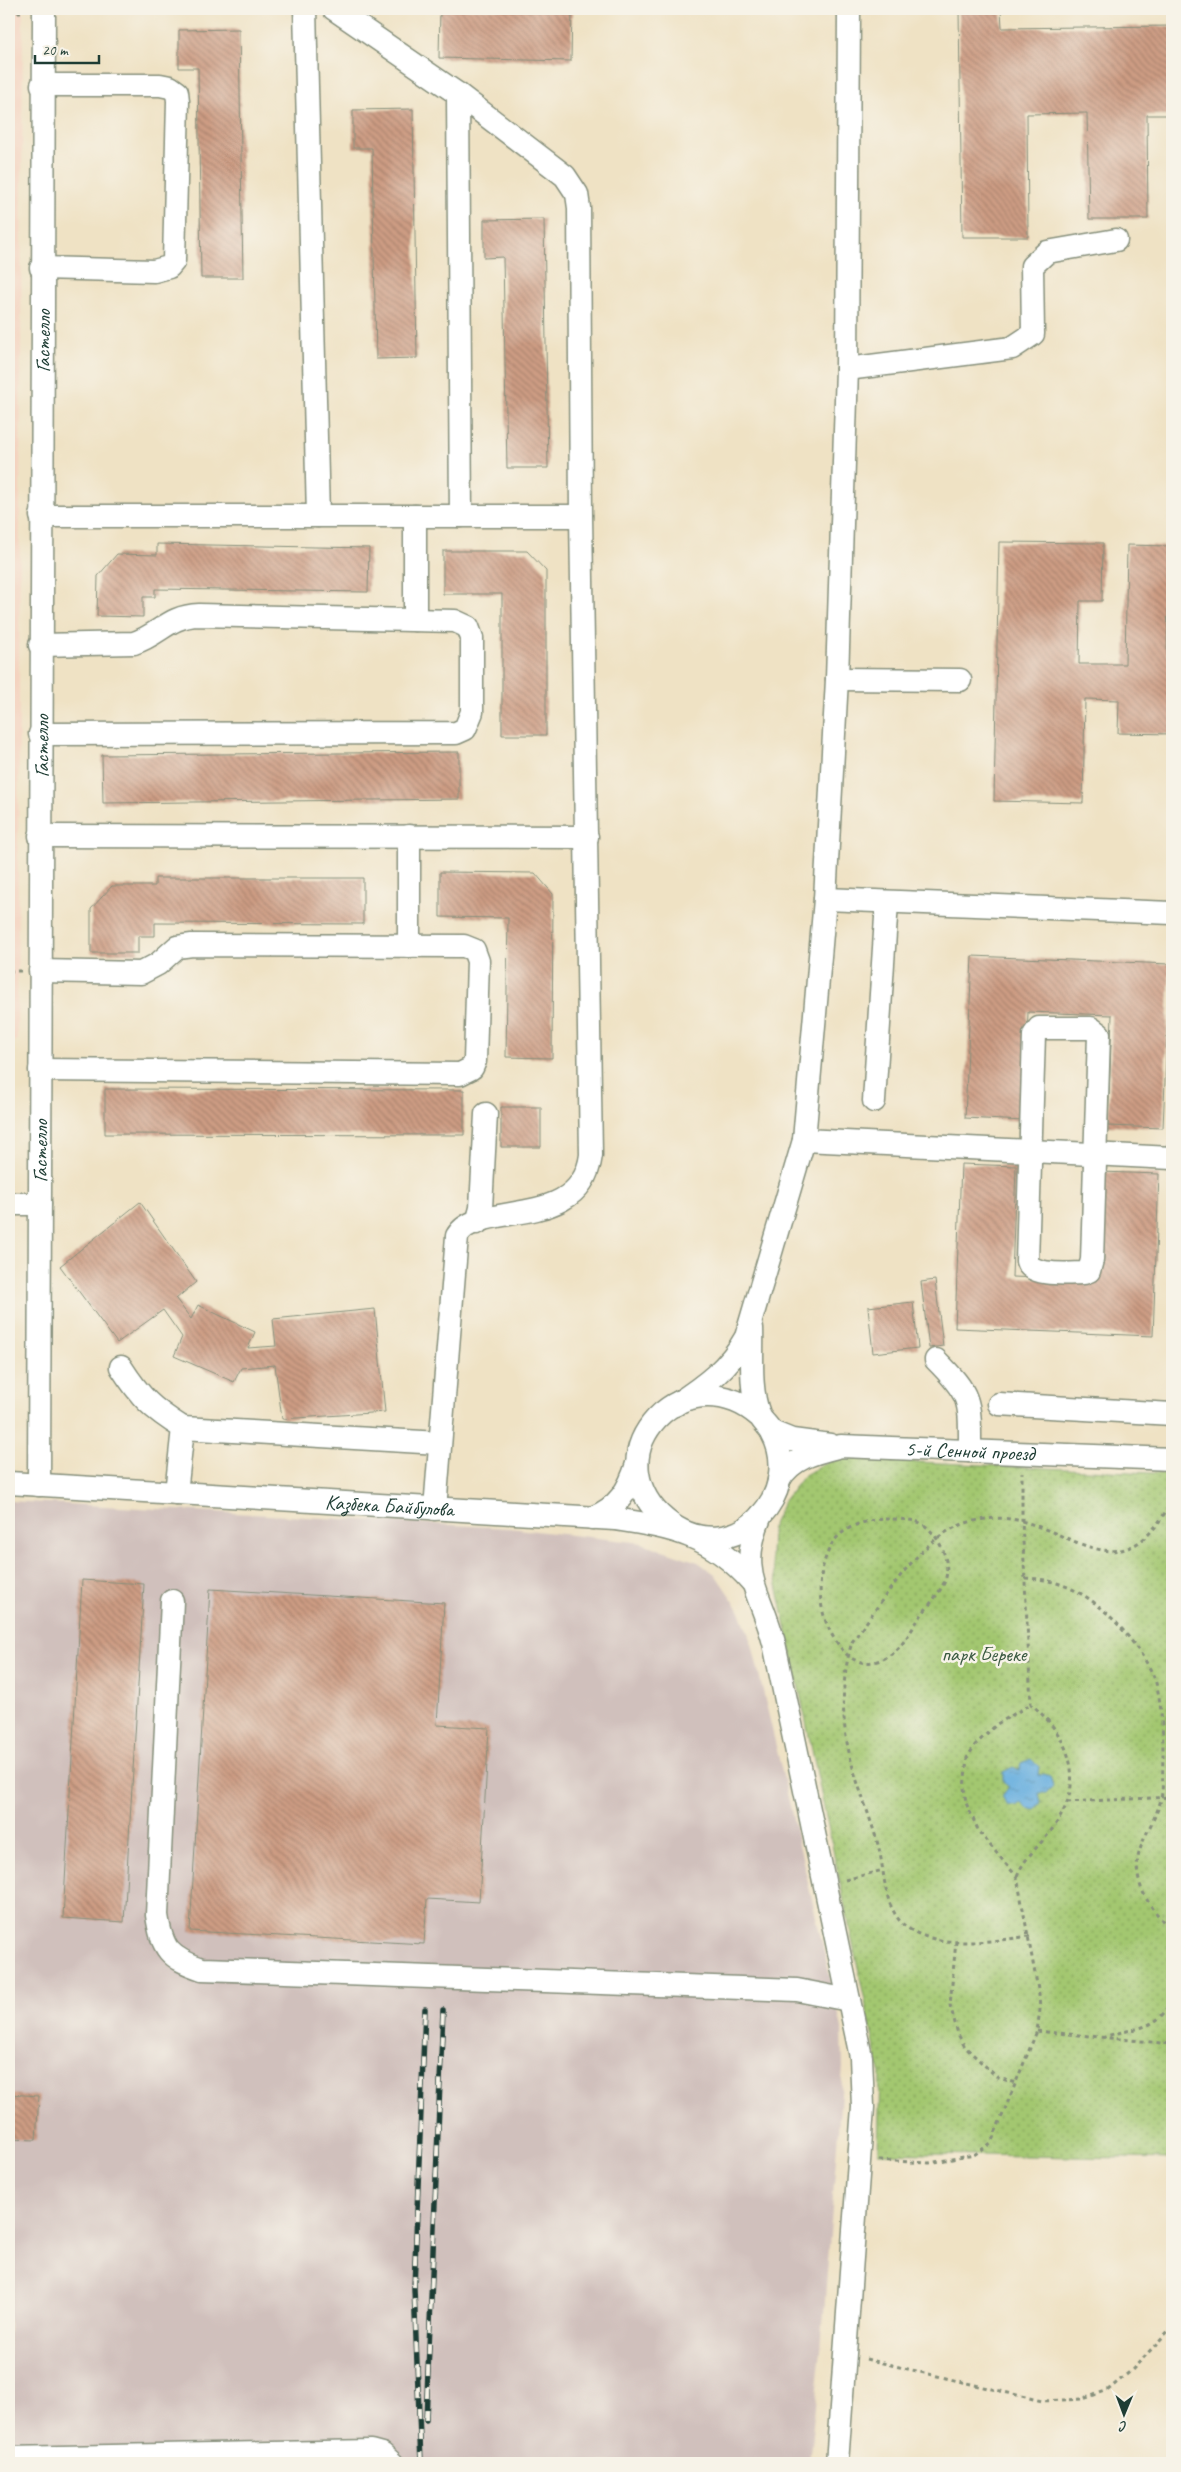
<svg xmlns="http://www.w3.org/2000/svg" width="1181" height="2472" font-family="Caveat,sans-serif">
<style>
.built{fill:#f4d3c0}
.industrial{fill:#d0c0bc}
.garden{fill:url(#garden-dots);stroke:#618252}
.water{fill:url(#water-ripples);stroke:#43768a}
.building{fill:url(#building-back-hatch)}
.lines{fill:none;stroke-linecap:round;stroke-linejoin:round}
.minor-casing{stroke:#87907c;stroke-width:25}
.path{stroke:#87907c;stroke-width:3;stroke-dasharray:4 4;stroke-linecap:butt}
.minor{stroke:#fff;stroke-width:22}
.rail-casing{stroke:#1f3d34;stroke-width:5.5}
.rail{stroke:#f7f3e8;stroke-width:4;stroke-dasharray:11;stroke-linecap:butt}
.labels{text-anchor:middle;stroke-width:5;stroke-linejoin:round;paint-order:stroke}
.street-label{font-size:21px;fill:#1f3d34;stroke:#f7f3e8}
.park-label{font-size:21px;fill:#395940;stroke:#f7f3e8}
</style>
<defs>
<pattern id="garden-dots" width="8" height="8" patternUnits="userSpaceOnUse" patternTransform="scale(1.25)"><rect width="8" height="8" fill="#a3c770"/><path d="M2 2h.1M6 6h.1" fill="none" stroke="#84a35d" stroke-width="1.8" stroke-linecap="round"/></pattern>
<pattern id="water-ripples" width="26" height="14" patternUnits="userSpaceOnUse" patternTransform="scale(1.25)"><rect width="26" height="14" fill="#67afdf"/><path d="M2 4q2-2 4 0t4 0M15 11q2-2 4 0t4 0" fill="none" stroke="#5490b6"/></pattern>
<pattern id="building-back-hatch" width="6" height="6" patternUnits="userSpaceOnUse" patternTransform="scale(1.25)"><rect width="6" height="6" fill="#cd9c83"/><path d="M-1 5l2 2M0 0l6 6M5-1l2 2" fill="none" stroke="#a6806c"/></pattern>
</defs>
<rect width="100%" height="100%" fill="#f7f3e8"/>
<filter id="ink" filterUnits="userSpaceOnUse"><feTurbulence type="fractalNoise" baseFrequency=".02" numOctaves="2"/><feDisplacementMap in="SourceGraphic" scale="10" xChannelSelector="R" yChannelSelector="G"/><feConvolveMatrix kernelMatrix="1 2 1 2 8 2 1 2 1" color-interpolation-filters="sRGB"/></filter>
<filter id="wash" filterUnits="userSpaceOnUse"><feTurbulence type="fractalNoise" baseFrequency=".0096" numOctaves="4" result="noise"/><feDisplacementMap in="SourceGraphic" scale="20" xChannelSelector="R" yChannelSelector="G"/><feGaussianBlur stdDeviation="1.12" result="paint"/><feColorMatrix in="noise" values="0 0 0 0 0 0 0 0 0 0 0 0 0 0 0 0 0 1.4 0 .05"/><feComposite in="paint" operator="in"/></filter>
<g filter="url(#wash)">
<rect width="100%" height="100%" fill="#efe2c4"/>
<path class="built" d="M9,10H23L17,1041H9Z"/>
<path class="industrial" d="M9,1501L509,1528L642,1543L698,1562L715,1574L740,1611L752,1644L842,2028L843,2067L821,2350L809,2463H9Z"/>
<path class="garden" d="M834,1458L1172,1474V2159L878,2153L880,2072L771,1556L772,1527L783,1502L803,1476Z"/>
<path class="water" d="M1031,1759L1039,1767L1038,1775L1044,1774L1050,1776L1053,1786L1046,1793H1039L1041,1803L1035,1810L1026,1808L1022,1802L1016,1806L1007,1805L1002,1796L1009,1787L1003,1782V1772L1013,1767L1019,1770L1021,1763Z"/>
<g id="blocks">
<path class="building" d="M440,9H572L571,61L439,58Z
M959,9H1001L1002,28L1172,26V115H1147L1148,219H1089L1087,113L1027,114L1028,237H962Z
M239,29L243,278H201L198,68H179V30Z
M413,109L417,358L376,359L372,148H353V110Z
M544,219L548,468H507L503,257L484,258V220Z
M999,542L1103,543L1102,601H1080L1079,664H1125L1127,545L1169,546L1167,656H1172V734L1118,733L1119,700L1085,699L1083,803L994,801Z
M157,544L369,548L368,592L155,589V597H143V617L97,616L98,576L117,554L157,555Z
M443,551H527L546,571V735H502V594H443Z
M459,752V799L103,803L102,755Z
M440,872L535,873L553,894L552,1058L506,1057L508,918L440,917Z
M155,878H363V924L155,923V936H138V953H91V909L112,886H155Z
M972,956L1170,964L1163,1128L1108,1126L1112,1015L1028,1012L1024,1121L965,1118Z
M105,1089L464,1090V1135L105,1134Z
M501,1107H541V1147H501Z
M961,1164L1016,1166L1012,1277L1097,1280L1101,1172L1159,1174L1153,1336L955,1328Z
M140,1202L196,1282L176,1299L191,1319L198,1305L255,1332L248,1348L276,1346L273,1319L375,1309L385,1412L282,1419L275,1365L241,1368L234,1382L174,1356L182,1337L163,1310L117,1343L60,1266Z
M935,1280L943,1346L929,1348L921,1282Z
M913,1302L918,1348L873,1353L868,1307Z
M82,1580L144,1584L124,1922L63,1918Z
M210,1589L444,1603L437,1725L489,1728L479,1902L427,1899L424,1944L190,1931Z
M9,2094L39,2096L36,2140L9,2139Z"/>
</g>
</g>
<g filter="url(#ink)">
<use href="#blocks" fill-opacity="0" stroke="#87907c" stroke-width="1"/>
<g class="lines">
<g class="minor-casing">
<g id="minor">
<path d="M305,9L318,516"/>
<path d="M334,9L458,94L565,176L577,194L579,208L581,516L591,1155C581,1233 477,1199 457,1236L435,1509"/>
<path d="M458,94L461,516"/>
<path d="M41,268L154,271L169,267L174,261L178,101L177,92L170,87L160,85H42"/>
<path d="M847,369L1012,348L1033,334L1032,266L1047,252L1116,240"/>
<path d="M41,516H581"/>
<path d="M415,516V620"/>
<path d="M837,679L960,680"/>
<path d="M40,734L456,733L465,729L472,712V638L468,627L455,621L199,615C168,616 161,634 134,643L40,645"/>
<path d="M40,836L587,837"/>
<path d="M409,836V946"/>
<path d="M825,899L1172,913"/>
<path d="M1039,1028H1091L1099,1034L1092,1260L1089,1271L1084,1273C1069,1273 1031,1277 1027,1261L1034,1035Z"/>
<path d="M40,1070L460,1074L472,1068L475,1061L478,961L474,950L464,946L192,945L177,947L158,964L141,973L40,971"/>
<path d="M874,1101L887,902"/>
<path d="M804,1140L1172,1158"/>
<path d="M9,1204H40"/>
<path d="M477,1223L481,1208L486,1114"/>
<path d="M752,1328C753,1355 749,1388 759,1414C761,1421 769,1426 772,1433C785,1456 783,1486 767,1508C708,1588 591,1489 657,1418C686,1388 729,1390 759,1416"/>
<path d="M936,1360C972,1396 970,1401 970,1451"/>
<path d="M121,1367C141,1398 151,1408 183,1428"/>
<path d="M999,1404L1172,1414"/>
<path d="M675,1405C704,1386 729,1368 746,1337L804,1140L825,899L837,679L847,369L849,9"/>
<path d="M772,1432L792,1440L830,1445"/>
<path id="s1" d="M779,1480C792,1457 817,1452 841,1446L1172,1459"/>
<path id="s2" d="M9,1483L615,1519C674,1528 711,1535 752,1582"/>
<path id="s3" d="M39,1485L44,9"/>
<path d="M176,1493L183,1428L439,1443"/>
<path d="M761,1515C736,1573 760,1589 774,1643L861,2057L863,2107L837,2463"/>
<path d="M592,1518C618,1508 629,1490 637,1464"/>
<path d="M172,1601L157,1915C162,1949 169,1958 202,1969L797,1990L849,2000"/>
<path d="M9,2458L371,2451L382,2454L392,2463"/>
</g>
</g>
<path class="path" d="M9,12H23
M9,971H21
M885,1519C894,1519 906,1519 915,1521C936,1526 954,1563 944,1583C938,1595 928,1606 920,1617C911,1630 903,1647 890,1655C882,1661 870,1664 861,1662C849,1659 844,1652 838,1644C817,1616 814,1575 832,1544C843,1526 866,1520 885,1519Z
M1025,1578C1074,1579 1109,1609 1136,1647C1144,1658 1154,1673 1157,1687C1162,1709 1163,1735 1163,1758C1162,1773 1164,1789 1160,1803C1153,1827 1133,1848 1138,1875C1141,1898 1158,1915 1172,1932
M1067,1802L1172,1797
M1017,1876C1025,1856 1041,1845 1053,1828C1087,1782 1071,1738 1031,1704L1022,1521V1473
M845,1880L883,1870
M1030,1936C995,1941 942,1949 911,1930C900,1924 895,1915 890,1904C883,1884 883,1861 877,1841C865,1800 846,1761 844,1717C842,1693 845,1665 852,1642C878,1608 911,1552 948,1531C968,1519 998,1515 1021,1521C1079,1536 1122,1585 1166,1511
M956,1941L950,2005L958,2034L965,2047L998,2078L1017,2083
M1037,2031L1172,2044
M1102,2038C1120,2030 1145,2031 1159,2018C1164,2014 1168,2007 1172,2002
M879,2160L929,2163L974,2155L991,2143L1037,2031L1040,2010L1039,1995L1017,1877L979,1832L966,1803L964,1788L967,1758L975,1745L997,1724L1031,1704
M866,2359L1042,2401L1083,2399L1108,2390L1132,2370L1172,2327"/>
<use href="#minor" class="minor"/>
<g class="rail-casing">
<path id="rail" d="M426,2420L443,2010
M421,2463L414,2288L425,2009"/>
</g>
<use href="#rail" class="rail"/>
</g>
</g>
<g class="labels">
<g class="street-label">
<text dy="7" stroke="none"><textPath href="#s3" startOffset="1144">Гастелло</textPath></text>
<text dy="7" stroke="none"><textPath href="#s3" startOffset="739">Гастелло</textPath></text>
<text dy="7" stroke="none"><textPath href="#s3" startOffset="334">Гастелло</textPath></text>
<text dy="7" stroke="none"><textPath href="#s1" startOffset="202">5-й Сенной проезд</textPath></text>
<text dy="7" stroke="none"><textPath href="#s2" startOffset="381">Казбека Байбулова</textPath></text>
</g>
<g class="park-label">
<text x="984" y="1661">парк Береке</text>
</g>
</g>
<rect width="1181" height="2472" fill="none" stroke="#f7f3e8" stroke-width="30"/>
<g transform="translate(1124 2414) rotate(181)" stroke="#f7f3e8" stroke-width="4" paint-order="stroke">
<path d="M0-4L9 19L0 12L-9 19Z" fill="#1f3d34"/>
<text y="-8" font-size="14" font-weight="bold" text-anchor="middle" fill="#1f3d34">С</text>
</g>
<path d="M35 55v8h64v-8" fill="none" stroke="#1f3d34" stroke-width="2.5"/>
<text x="42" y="55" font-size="15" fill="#1f3d34" stroke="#f7f3e8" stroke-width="4" paint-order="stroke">20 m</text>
</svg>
